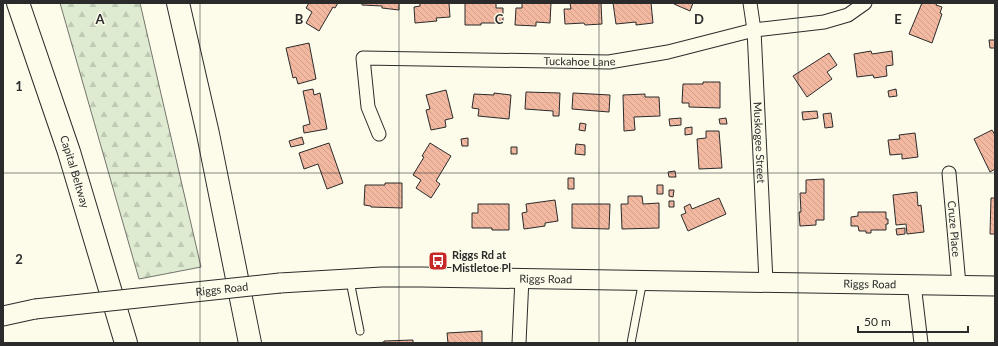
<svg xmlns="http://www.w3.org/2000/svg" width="998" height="346" font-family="Lato,sans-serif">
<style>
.forest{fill:url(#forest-firs);stroke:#74746e}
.building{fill:url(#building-back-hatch);stroke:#2b2b2b}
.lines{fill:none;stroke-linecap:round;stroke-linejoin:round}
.service-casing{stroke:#2b2b2b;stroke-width:9}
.minor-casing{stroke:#2b2b2b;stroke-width:15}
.secondary-casing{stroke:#2b2b2b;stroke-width:21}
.motorway-casing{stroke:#2b2b2b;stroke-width:24}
.service{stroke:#fdfbea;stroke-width:7}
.minor{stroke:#fdfbea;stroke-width:13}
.secondary{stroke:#fdfbea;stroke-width:19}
.motorway{stroke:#fdfbea;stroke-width:22}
.secondary-bridge-casing{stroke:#2b2b2b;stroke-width:21;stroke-linecap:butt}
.secondary-bridge{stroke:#fdfbea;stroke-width:19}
.grid{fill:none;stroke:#2b2b2b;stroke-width:1;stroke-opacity:0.55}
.labels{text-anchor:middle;stroke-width:3;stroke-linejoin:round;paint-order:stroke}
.street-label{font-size:11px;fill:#2b2b2b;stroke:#fdfbea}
.poi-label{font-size:11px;font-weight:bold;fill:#2b2b2b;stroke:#fdfbea;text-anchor:start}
.grid-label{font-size:13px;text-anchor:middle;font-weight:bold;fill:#2b2b2b;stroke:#fdfbea;stroke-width:3;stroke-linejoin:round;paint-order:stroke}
</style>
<defs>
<pattern id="forest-firs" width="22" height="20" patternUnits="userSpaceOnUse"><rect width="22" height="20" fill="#deebd1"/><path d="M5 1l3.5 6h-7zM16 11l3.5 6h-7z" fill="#bfcab4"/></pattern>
<pattern id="building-back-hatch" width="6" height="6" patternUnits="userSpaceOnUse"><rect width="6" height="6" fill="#f2b8a0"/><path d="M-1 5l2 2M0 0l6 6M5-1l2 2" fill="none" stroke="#d09e8a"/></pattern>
</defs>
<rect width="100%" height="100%" fill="#fdfbea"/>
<path class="forest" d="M60,3H140L201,267L139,279Z"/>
<path class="building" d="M309,3H338L335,8L333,7L319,31L306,23L312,12L306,8Z
M362,3H399V10L382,8V6L362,5Z
M420,3H449L450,17L436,18L437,21L415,23L414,7L420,6Z
M465,3H496V8H503V23H481V25H465Z
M522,3H551L550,23L536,22V26L515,25L516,8H522Z
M570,3H601L602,24L585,25L584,23L565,24L564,9H571Z
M613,3H651L653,23L636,25V22L616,24Z
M674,3H693L690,11L674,4Z
M922,3H937L936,5L942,7L940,13L942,14L932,43L909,34Z
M989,40H995V48H990Z
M309,43L316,79L298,84L296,77L293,78L286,48Z
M871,51L872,54L892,51L893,65L886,66L887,76L874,78L873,75L857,77L854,54Z
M829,53L837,65L827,72L832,79L807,97L793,76Z
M703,82H720V108L689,107V103H682L683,84H703Z
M313,89L314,95L320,93L327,129L304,133L303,126L310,124L303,91Z
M896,89L897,96L889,97L888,91Z
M446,90L453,118L445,120L446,127L431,130L426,110L430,109L426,95Z
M526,92L560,93L559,116H553V111L525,109Z
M494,93L511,95L509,119L478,116L479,109L472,108L474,94L494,95Z
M573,93L610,95L609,112L572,109Z
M645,94V97H659L660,116L634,117L635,130L624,131L623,95Z
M817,111L818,118L803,120L802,112Z
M831,113L833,127L825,128L823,114Z
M681,118V125L670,126L669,119Z
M726,118L727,124H720L719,119Z
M580,123L586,124L585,131L579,130Z
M692,127V134L685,135V128Z
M992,130L995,135V169L990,172L974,139Z
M706,131H719L722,168L699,169L697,139L706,138Z
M915,133L918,157L902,159V154L890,155L888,140L900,139L899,135Z
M302,137L304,144L291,147L289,141Z
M468,138V146H462L461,139Z
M329,143L343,183L327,189L318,164L304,169L299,153Z
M430,143L451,156L436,181L440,184L431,198L416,188L421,180L413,175L424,157L422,156Z
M576,144L585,145V155L575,154Z
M511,147H517V154H511Z
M675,171L676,177H669L668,172Z
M568,178H574V189H568Z
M824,179V220H816V225L800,226L799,212H801L800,193H806V180Z
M385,183H402V208L371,207V206L364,205L365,185H385Z
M657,185H663V194H657Z
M669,190H674L673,197L669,196Z
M917,192L918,206L921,205L924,232L907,234L906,224L896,225L893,195Z
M628,196H642L643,204L659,203V228L622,229L621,204H628Z
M719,198L726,214L688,231L681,215L686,213L684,207L690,204L692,209Z
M991,198H995V234H990Z
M555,200L558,221L545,223V226L524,229L522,213L527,212L526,204Z
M669,201H674V207H669Z
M478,204H509V230H492V228H472V213H478Z
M572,204H610L609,229L572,228Z
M858,212H886V219H888V224H886V230H871V233H866V231H859L858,226H851V217L858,216Z
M905,228V234L897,235L896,229Z
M482,331V343H448L447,333Z
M413,340V343H379L384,342V341Z"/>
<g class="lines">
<g class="service-casing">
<path id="service" d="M350,281L360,331
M631,343L643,280"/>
</g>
<g class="minor-casing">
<g id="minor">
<path id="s1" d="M750,3L754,30L766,282"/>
<path id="s2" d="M379,134L368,107L363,58L609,62L668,52L754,30L824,22L848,15L865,3"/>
<path id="s3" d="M949,173L959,285"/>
<path d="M914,284L921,343"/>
<path d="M519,343L522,278"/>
</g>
</g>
<g class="secondary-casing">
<g id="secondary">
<path id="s4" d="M280,283L382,277H421L995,286"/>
<path d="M3,316L35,309"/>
</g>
</g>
<g class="motorway-casing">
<g id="motorway">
<path id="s5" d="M18,3L69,152L126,343"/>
<path d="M178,3L208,134L250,343"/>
</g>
</g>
<use href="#service" class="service"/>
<use href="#minor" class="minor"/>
<use href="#secondary" class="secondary"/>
<use href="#motorway" class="motorway"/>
<g class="secondary-bridge-casing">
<g id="secondary-bridge">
<path id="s6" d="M35,309L280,283"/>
</g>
</g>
<use href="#secondary-bridge" class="secondary-bridge"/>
</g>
<path class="grid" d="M200,3V343M399,3V343M599,3V343M798,3V343M3,173H995"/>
<defs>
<g id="bus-square" transform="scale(1)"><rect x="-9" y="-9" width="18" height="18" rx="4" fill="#c62828" stroke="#fdfbea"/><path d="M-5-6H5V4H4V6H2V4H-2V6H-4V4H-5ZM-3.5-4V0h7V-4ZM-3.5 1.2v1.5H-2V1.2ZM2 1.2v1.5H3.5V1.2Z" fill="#fff"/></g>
</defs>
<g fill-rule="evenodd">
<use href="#bus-square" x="438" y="261"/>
</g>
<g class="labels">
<g class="street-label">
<text dy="4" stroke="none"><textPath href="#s2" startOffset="295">Tuckahoe Lane</textPath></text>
<text dy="4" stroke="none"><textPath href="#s1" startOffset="140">Muskogee Street</textPath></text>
<text dy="4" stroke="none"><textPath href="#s5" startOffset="178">Capital Beltway</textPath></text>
<text dy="4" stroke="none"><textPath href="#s3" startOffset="56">Cruze Place</textPath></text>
<text dy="4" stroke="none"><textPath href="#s4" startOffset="266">Riggs Road</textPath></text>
<text dy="4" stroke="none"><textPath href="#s4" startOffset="590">Riggs Road</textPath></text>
<text dy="4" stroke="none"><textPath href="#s6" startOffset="188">Riggs Road</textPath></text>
</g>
<g class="poi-label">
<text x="452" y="259">Riggs Rd at<tspan x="452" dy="13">Mistletoe Pl</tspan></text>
</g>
</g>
<g class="grid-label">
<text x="100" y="24">A</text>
<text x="299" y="24">B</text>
<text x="499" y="24">C</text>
<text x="699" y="24">D</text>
<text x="898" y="24">E</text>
<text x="19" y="91">1</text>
<text x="19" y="264">2</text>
</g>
<rect width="998" height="346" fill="none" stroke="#2b2b2b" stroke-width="8"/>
<path d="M858 326v6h110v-6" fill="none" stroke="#2b2b2b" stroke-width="2"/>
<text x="864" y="326" font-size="12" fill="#2b2b2b" stroke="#fdfbea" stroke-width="3" paint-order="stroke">50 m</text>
</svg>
